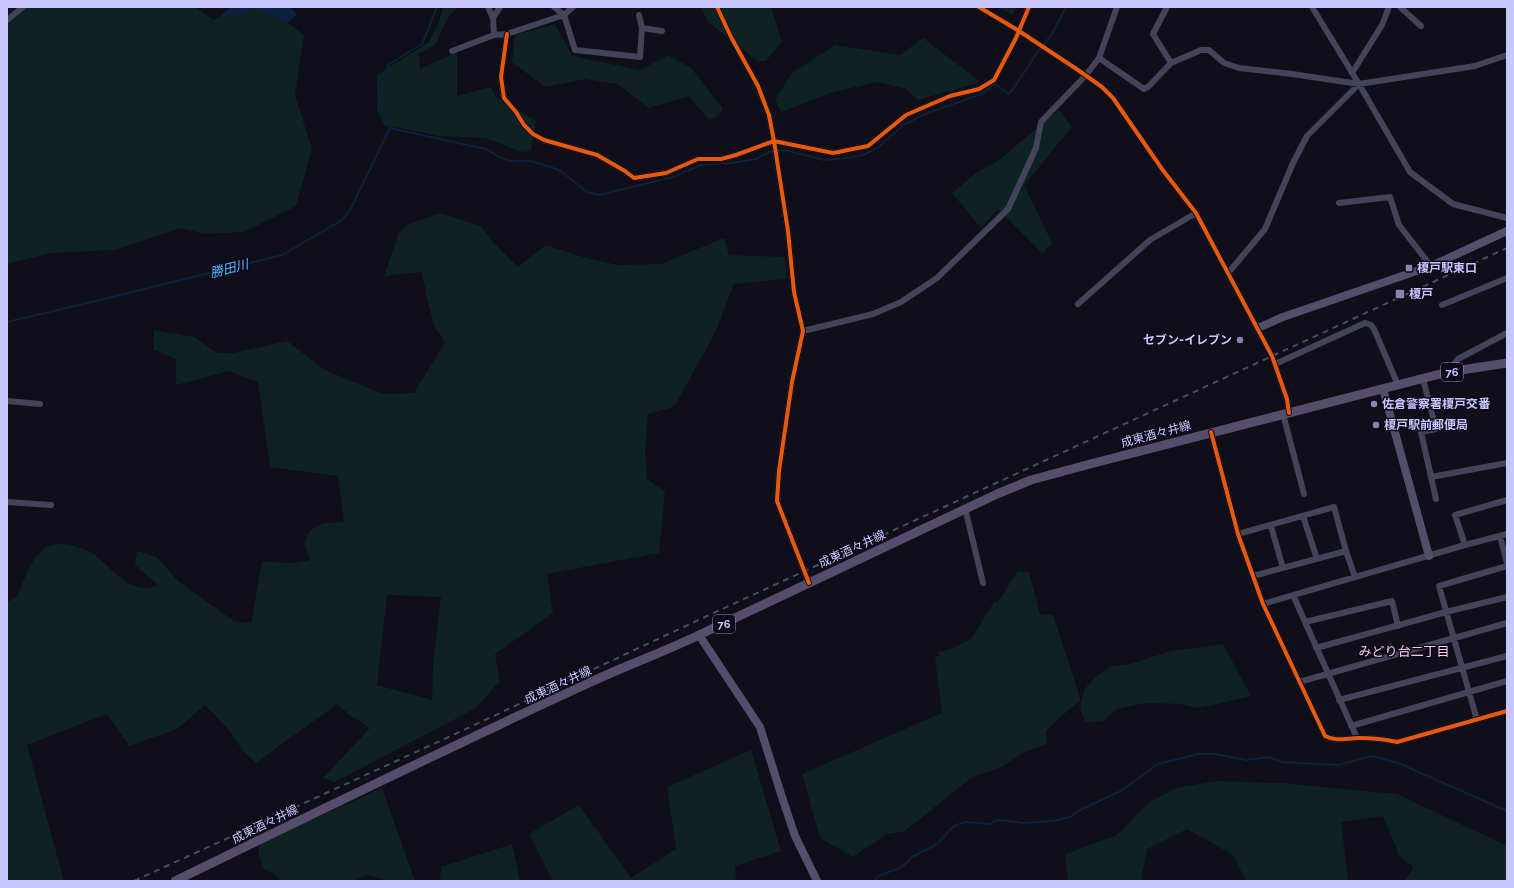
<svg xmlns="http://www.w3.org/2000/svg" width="1514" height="888" font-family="Raleway,'Noto Sans JP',sans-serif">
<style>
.green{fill:#0e2222;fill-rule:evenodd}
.water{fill:#0c213b}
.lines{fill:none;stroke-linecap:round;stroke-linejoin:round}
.stream{stroke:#0c213b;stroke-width:2}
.street{stroke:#434459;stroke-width:6}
.secondary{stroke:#504f6c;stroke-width:8}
.primary{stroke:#564c6b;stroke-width:9}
.rail{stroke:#3d5460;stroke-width:2;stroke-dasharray:6 5;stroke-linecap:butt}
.cycleway-casing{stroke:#0d0b1b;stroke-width:6}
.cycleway{stroke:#e8590c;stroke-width:4}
.poi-dot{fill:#8886ae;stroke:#0d0b1b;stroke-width:1.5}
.labels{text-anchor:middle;stroke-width:3;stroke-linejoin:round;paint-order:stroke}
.shield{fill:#0d0b1b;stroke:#908eba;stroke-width:1}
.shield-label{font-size:11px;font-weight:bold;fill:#c8c6fe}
.poi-label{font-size:12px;font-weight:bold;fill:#c8c6fe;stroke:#0d0b1b;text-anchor:start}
.street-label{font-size:12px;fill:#c8c6fe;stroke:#0d0b1b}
.water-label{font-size:13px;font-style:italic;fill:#55bbfd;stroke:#0d0b1b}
.neighbourhood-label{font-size:13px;fill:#fec8ee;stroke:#0d0b1b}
</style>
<rect width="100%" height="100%" fill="#100e18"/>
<path class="green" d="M27,7H195L213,20L219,17H236L254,9L288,23L304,35L295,95L312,149L296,206L244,232L205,234L181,228L115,250L51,253L7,264V24Z
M443,7H459L449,16L435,45L419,54L420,69L457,52V96L491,87L496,97L536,121L531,151L522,152L485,138L439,136L384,125L377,110V75L429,42L439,22Z
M701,7H771L782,42L766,61H757L708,22Z
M997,7H1017L1013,15Z
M555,24L572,56L640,70L668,55L691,68L723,109L718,116L709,120L689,96L649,108L617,84L585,79L545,87L512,62L515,35Z
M923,38L981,82L918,100L906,89L878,82L833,92L781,112L775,100L792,73L835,45L900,55Z
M1059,110L1072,127L1024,185L1052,243L1042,253L998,209L981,228L952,193L975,174L999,160Z
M440,213L481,226L492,241L518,267L546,245L586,258L618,265L661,264L724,238L729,255L784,257L787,279L734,284L715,333L674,407L648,414L645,450L647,479L665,492L659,553L547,574L553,613L495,654L500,681L476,708L335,782L323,778L370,728L351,716L337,704L256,763L242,750L230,731L205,705L177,729L129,746L107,714L27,745L64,881H7V602L17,597C22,584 33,555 44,548C53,543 64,543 74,546C79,548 86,549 91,552C111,566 131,598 158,585L135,565L137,551L156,557L179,582L234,621L251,623L262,562L294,563L310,560L304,543L310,530L324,523L344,522L338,476L270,467L258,382L229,371L176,385V359L154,350V330L194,337L217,353H234L287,341L325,370L383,394L414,393L445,342L435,327L429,307L422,272L384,276L399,233L407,225ZM387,595L441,597L433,664L432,700L377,685Z
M1018,571L1029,572L1040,614L1053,615L1081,700L1058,719L1046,731L1047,744L1027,751L999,768L972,777L905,831L887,834L853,857L820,838L802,774L942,713L935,658L940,655L938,652L951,649L971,639L994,602H998Z
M1223,644L1251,696L1217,704L1196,708L1181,704L1145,703L1117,709L1102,722H1085L1080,707L1084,690L1095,677L1111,666L1130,664L1171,651Z
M751,750L781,851L735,866L736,881H553L529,834L579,805L631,878L676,849L667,787Z
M1217,781L1282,783L1397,794L1507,846V881H1404L1411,872L1413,866L1400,857L1383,816L1341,822L1348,881H1246L1233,855L1187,829L1147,849L1141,881H1068L1065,854L1117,835L1148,803L1176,788Z
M382,788L415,881H389L367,875L354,881H280L278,877L263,868L259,854V846L269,834L311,820Z
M512,844L520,881H440L441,867Z"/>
<path class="water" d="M232,7H289L297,14L288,23L254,9L236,17H219Z"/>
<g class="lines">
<path class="stream" d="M390,128L486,149L501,158L511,161H532L556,169L562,172L587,192L599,195L673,177L701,165L731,163L756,159L769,152L784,150L824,160L848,158L863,155L879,147L903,125L927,113L982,94L995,84L1009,94L1020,79L1036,54L1052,34L1066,7
M390,128L379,103L388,65L422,44L437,7
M7,322L104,299L282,255L342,220L350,210L390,128
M874,881L878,876L902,867L912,857L937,844L953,827L964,822L989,824L998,820L1024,823L1053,821L1070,817L1082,809L1121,791L1158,764L1198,754H1214L1247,760L1269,757L1282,762L1338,765L1372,756L1398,763L1507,811"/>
<path class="street" d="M488,7L493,18L494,35
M554,7L564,15L575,50L640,57L642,28L639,15
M717,7L731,37L758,86L769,115L774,141L788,231L794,292L803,331L792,382L779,471L777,501L809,583
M979,7L1019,31L1078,70L1102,87L1113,98L1162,169L1196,213L1272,356L1287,399L1289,413
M1167,7L1153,34L1171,63
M1312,7L1359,84L1410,172L1453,204L1507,218
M1400,7L1421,26
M493,18L500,7
M7,20L23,7
M642,28L662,31
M507,34L501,77L504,98L516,112L524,125L533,134L544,140L597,155L625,171L634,178L666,173L698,159H721L736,155L774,141L833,153L868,146L906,115L950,96L979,89L994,80L1016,38L1029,7
M452,51L494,35L507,34L564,15L573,7
M1099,58L1144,89L1148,87L1171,63L1201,50H1209L1224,63L1239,68L1292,74L1359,84L1475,66L1507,55
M1352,73L1382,25L1389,7
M1339,203L1390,197L1399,225L1431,266
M1229,272L1265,229L1293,163L1307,136L1359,84
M1078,304L1150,240L1196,213
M1442,305L1507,278
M803,331L873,314L901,302L937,278L1008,209L1036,148L1041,122L1086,75L1099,58L1117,7
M1275,364L1365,323L1371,325L1374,329L1398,385
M1448,372L1458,359L1507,333
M1423,379L1436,429L1421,432L1436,499
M7,401L40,404
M1283,414L1304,494
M1211,432L1238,534L1263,604L1325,736C1336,742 1347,738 1359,738C1372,738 1384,739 1397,742L1507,711
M1431,477L1507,463
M7,502L51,505
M965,508L983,583
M1303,516L1317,559
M1271,526L1283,568
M1238,534L1334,507L1346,551L1355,577
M1500,536L1507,563
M1465,545L1455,515L1507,500
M1253,576L1346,551
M1293,595L1357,738
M1263,604L1465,545L1507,534
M1305,622L1392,601L1398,626
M1316,648L1446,612L1507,597
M1299,682L1507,623
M1339,700L1507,656
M1477,720L1439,586L1507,566
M1351,726L1507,681"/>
<path class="secondary" d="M1258,328L1283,317L1431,266L1507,231
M1383,389L1429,556
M699,635L760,727L781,794L795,836L817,881"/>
<path class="primary" d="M175,881C313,814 451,746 591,682C627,665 664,652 699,635L997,494L1031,480L1094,463L1448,372L1507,363"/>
<path class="rail" d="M134,881L453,735L707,616L1507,248"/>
<g class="cycleway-casing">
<path id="cycleway" d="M717,7L731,37L758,86L769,115L774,141L788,231L794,292L803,331L792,382L779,471L777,501L809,583
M979,7L1019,31L1078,70L1102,87L1113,98L1162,169L1196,213L1272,356L1287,399L1289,413
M507,34L501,77L504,98L516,112L524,125L533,134L544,140L597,155L625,171L634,178L666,173L698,159H721L736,155L774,141L833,153L868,146L906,115L950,96L979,89L994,80L1016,38L1029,7
M1211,432L1238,534L1263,604L1325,736C1336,742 1347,738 1359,738C1372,738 1384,739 1397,742L1507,711"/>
</g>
<use href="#cycleway" class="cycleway"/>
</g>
<g class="poi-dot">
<rect x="1405" y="264" width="8" height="8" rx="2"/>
<rect x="1395" y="289" width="10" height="10" rx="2"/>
<circle cx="1240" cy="340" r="4"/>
<circle cx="1374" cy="404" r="4"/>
<circle cx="1376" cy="425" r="4"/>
</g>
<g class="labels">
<g class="shield">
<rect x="1441" y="363" width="22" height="18" rx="3"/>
<rect x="713" y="615" width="22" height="18" rx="3"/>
</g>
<g class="shield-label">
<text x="1452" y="376">76</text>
<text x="724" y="628">76</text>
</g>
<g class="poi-label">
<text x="1417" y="272">榎戸駅東口</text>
<text x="1409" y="298">榎戸</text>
<text x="1232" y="344" text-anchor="end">セブン-イレブン</text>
<text x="1382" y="408">佐倉警察署榎戸交番</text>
<text x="1384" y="429">榎戸駅前郵便局</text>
</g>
<g class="street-label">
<text transform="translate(1156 434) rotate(-15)" y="4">成東酒々井線</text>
<text transform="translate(852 549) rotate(-25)" y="4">成東酒々井線</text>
<text transform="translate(558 685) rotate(-25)" y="4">成東酒々井線</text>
<text transform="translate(265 824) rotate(-26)" y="4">成東酒々井線</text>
</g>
<g class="water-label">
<text transform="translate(229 268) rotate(-14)" y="5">勝田川</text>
</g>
<g class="neighbourhood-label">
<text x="1404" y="656">みどり台二丁目</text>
</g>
</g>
<rect width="1514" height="888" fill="none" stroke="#c8c6fe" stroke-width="16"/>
</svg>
